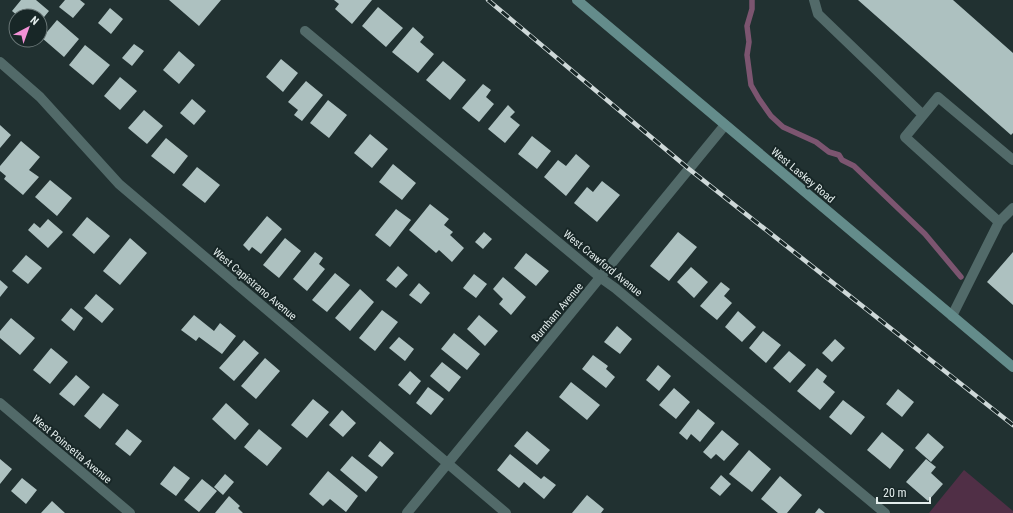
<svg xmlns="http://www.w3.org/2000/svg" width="1013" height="513" font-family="'Roboto Condensed',sans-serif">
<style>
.green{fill:#502f46}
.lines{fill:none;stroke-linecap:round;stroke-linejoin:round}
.stream{stroke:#7c5570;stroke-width:5.5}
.building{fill:#adc1c0}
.service{stroke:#526a69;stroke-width:10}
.minor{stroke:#526a69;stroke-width:10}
.secondary{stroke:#648c8b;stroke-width:10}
.rail-casing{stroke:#ced8d8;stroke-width:4.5}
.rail{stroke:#182727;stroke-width:3;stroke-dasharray:9;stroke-linecap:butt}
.labels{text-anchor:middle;stroke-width:4;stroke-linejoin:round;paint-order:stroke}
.street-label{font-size:11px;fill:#e3edec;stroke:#182727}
</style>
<rect width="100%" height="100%" fill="#213131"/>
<path class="green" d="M964,470L1013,511V513H929Z"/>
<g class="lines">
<path class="stream" d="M752,0V9L747,26L749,42L747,55L751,85L759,99L771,116L783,127L816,142L829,152L839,155L842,160L854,166L925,234L961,277"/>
</g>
<path class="building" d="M21,0H36L49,11L40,22V16H18L12,11Z
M65,0H80L85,4L73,18L59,7Z
M169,0H221L199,26Z
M334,0H372L352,24L335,9L339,4Z
M858,0H953L1013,53V133L1011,135Z
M378,7L403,28L386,47L362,26Z
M110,8L123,19L111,34L98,23Z
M57,20L79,39L64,57L42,38Z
M413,27L424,37L420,42L434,54L418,73L392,52Z
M134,44L144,51L132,66L122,58Z
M85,45L110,65L93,85L69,65Z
M179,51L195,65L179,84L163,70Z
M281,59L298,73L283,92L266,77Z
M443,61L466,80L450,100L426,80Z
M120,77L137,91L120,110L104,96Z
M306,81L323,95L302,121L294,115L298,110L288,102Z
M483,84L491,90L486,97L494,104L479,122L462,108Z
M192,99L206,111L194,125L180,113Z
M328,100L347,115L329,138L310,123Z
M508,105L515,112L510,117L520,125L505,143L488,129Z
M144,110L163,126L147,144L128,128Z
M0,125L11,135L0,148Z
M370,134L388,149L372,168L354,153Z
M532,136L551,151L537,169L518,154Z
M166,138L188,156L174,174L151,156Z
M21,141L40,157L29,170L39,177L23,195L4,179L6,176L0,171V166Z
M576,154L590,166L566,196L544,177L558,160L566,166Z
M393,164L416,183L402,200L379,182Z
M197,167L220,185L205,203L182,185Z
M50,180L72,198L57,216L35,197Z
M602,181L620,195L597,222L574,203L587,187L593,192Z
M430,204L449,219L444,225L453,232L450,235L464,248L452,262L439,250L436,253L409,230Z
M396,209L411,220L390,247L375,235Z
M267,216L282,229L261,254L252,247L249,251L243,245Z
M87,217L110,236L94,254L72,235Z
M48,219L63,232L48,248L28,230L34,223L40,228Z
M484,232L492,239L483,249L475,242Z
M678,232L697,247L669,281L650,266Z
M130,238L147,253L120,285L103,271Z
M285,238L301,251L279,278L263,265Z
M315,252L323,258L319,264L325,269L307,291L293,279Z
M1013,252V305L987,282Z
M526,253L549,271L536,286L514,268Z
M26,255L42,268L28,284L12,271Z
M398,266L408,275L396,288L386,280Z
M691,267L708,282L694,298L677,282Z
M335,273L350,285L327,312L312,300Z
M474,274L487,284L476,298L463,288Z
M503,277L526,297L511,315L499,304L503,299L493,289Z
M0,280L8,287L0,297Z
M721,282L730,289L724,296L732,303L717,320L700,306Z
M419,283L430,293L421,304L409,295Z
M360,289L374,302L350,331L335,318Z
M96,294L114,309L102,323L84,308Z
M71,308L83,318L74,331L61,320Z
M382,310L398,322L375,351L359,338Z
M738,311L756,327L742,342L725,327Z
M194,315L214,331L220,323L236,336L222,354L199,337L196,341L181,330Z
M479,315L498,331L485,346L467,329Z
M11,318L35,338L20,355L0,338V331Z
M617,326L632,339L620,354L604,342Z
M763,331L781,345L766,363L749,348Z
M454,333L480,354L467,370L441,349Z
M399,337L414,349L405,361L389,348Z
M835,339L845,348L832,362L822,353Z
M244,340L259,353L234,381L219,368Z
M51,348L68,362L50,384L33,370Z
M789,351L806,365L790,383L773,368Z
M593,355L608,366L606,369L615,377L606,388L582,369Z
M265,358L280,371L256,399L241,386Z
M442,362L461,377L449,392L430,376Z
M658,365L671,376L659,391L646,380Z
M817,368L827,376L823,382L835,392L820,410L797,391Z
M410,371L421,381L410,395L398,385Z
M76,375L90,387L74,406L59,394Z
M571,382L600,405L587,420L559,397Z
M428,387L444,399L431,415L416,403Z
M674,388L690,402L676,419L659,405Z
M898,389L914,402L902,417L886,404Z
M103,393L119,405L100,429L84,416Z
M313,399L329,412L307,438L291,425Z
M843,400L865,417L851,435L829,417Z
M226,403L249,424L235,440L212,419Z
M698,409L715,423L700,442L691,434L687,440L679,433Z
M342,410L356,423L343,437L329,425Z
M127,429L142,441L130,456L115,444Z
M259,429L282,448L267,466L244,447Z
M722,430L739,444L724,461L716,454L711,459L703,452Z
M527,431L550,450L537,465L514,446Z
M882,432L904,450L890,469L867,450Z
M928,433L944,447L931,462L915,448Z
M380,441L394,453L382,467L368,456Z
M749,450L771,469L752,492L729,474Z
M510,454L541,479L544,476L556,485L544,499L524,482L519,488L497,470Z
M352,456L378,477L366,492L340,470Z
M0,459L12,469L0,484Z
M926,459L936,467L931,473L943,484L928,501L906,482Z
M174,466L190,478L176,496L160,484Z
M328,471L358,496L346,512L330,499L323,506L309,494Z
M225,474L234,482L223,495L214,487Z
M721,475L731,484L720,496L710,488Z
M780,476L802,495L787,513H778L761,499Z
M22,478L37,490L26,504L11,491Z
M202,479L217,491L199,512L184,500Z
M587,495L604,509L601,513H572Z
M229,496L240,506L238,508L243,513H215Z
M52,501L65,513H41Z
M819,508L825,513H815Z"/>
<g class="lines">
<path class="service" d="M814,0L818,14L922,114
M999,222L905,137L938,97L1013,160
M952,316L999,222L1013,208"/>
<path class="minor" d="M305,31L601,278L615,288L885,513
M0,62L40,97L119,184L506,513
M0,403L130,513
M407,513L725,125"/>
<path class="secondary" d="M577,0L1013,367"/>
<g class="rail-casing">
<path id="rail" d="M488,0L689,169L1013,425"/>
</g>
<use href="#rail" class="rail"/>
</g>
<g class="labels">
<g class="street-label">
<text transform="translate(803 175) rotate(40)" y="4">West Laskey Road</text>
<text transform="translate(603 263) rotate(39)" y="4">West Crawford Avenue</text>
<text transform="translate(255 284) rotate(40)" y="4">West Capistrano Avenue</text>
<text transform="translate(557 312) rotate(-50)" y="4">Burnham Avenue</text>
<text transform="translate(72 449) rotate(40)" y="4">West Poinsetta Avenue</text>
</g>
</g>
<g transform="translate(28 28) rotate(41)"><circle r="19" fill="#182727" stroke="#697676"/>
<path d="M0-3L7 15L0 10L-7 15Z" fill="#f391d6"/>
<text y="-6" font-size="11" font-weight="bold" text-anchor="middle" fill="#e3edec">N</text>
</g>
<path d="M877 497v6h53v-6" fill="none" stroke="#e3edec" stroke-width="2"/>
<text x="883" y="497" font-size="12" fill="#e3edec" stroke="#182727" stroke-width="3" paint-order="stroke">20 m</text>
</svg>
